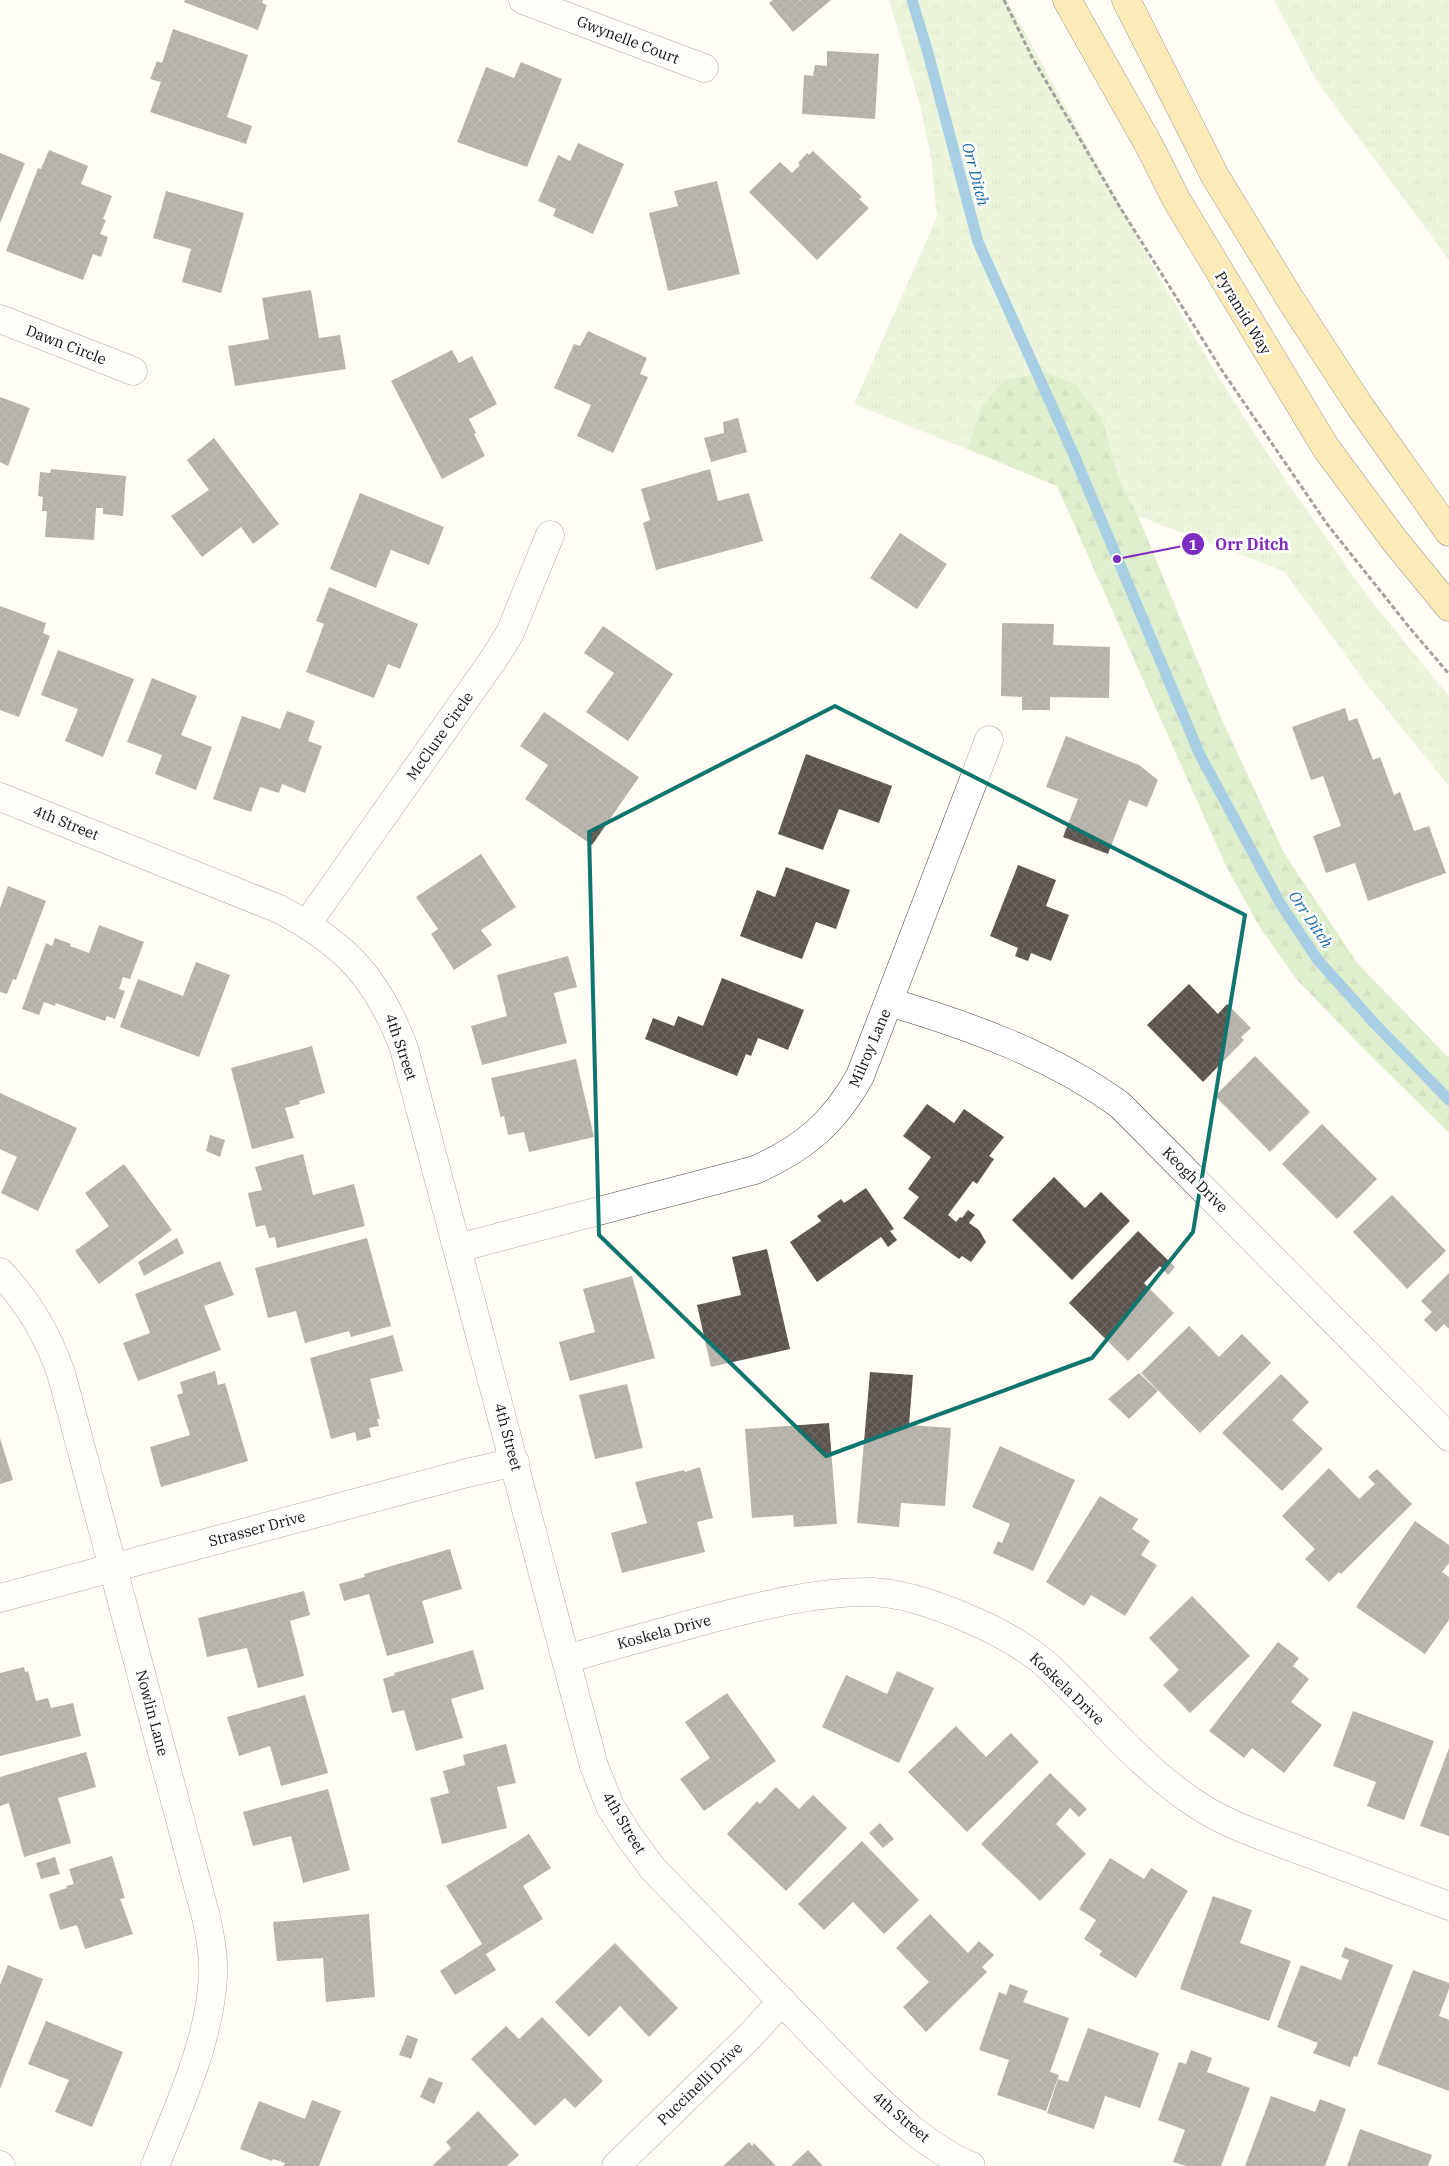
<svg xmlns="http://www.w3.org/2000/svg" width="1449" height="2166" font-family="'IBM Plex Serif',serif">
<style>
.grass{fill:url(#grass-tufts)}
.forest{fill:url(#forest-firs)}
.lines{fill:none;stroke-linecap:round;stroke-linejoin:round}
.stream{stroke:#3f96cf;stroke-width:11}
.building{fill:url(#building-cross-hatch)}
.minor-casing{stroke:#444;stroke-width:29}
.major-casing{stroke:#222;stroke-width:29}
.path{stroke:#333;stroke-width:3;stroke-dasharray:5 2.5;stroke-linecap:butt}
.minor{stroke:#fff;stroke-width:28}
.major{stroke:#f9d66b;stroke-width:28}
.marked{fill:none;stroke:#0f766e;stroke-width:4;stroke-linejoin:round}
.labels{text-anchor:middle;stroke-width:5;stroke-linejoin:round;paint-order:stroke}
.street-label{font-size:15px;fill:#111;stroke:#fff}
.water-label{font-size:16px;font-style:italic;fill:#1768a6;stroke:#fff}
.leader{fill:none;stroke:#7b2cbf;stroke-width:2}
.callout-dot{fill:#7b2cbf;stroke:#fff;stroke-width:2}
.mark-label{font-size:15px;text-anchor:middle;font-weight:bold;fill:#fff}
.callout-label{font-size:16px;text-anchor:middle;font-weight:bold;fill:#7b2cbf;stroke:#fff;stroke-width:5;stroke-linejoin:round;paint-order:stroke}
</style>
<defs>
<pattern id="grass-tufts" width="24" height="20" patternUnits="userSpaceOnUse" patternTransform="scale(1.25)"><rect width="24" height="20" fill="#d5ebbd"/><path d="M3 7l-1-3M5 7V3M7 7l1-3M15 17l-1-3M17 17v-4M19 17l1-3" fill="none" stroke="#b6c8a1"/></pattern>
<pattern id="forest-firs" width="22" height="20" patternUnits="userSpaceOnUse" patternTransform="scale(1.25)"><rect width="22" height="20" fill="#b9dc9c"/><path d="M5 1l3.5 6h-7zM16 11l3.5 6h-7z" fill="#9ebc85"/></pattern>
<pattern id="building-cross-hatch" width="8" height="8" patternUnits="userSpaceOnUse" patternTransform="scale(1.25)"><rect width="8" height="8" fill="#5a524d"/><path d="M0 0l8 8M0 8l8-8" fill="none" stroke="#6d6662"/></pattern>
</defs>
<rect width="100%" height="100%" fill="#fffdf5"/>
<path class="grass" d="M889,0H1007L1156,271L1213,368L1269,456L1368,597L1449,696V786L1371,690L1284,571L1138,516L1119,478L1102,419L981,407L967,449L854,404L937,217L931,157L920,105Z
M1274,0H1449V260L1316,80Z"/>
<path class="forest" d="M1045,372L1076,384L1102,419L1119,478L1138,516L1222,720L1284,853L1358,964L1449,1058V1133L1365,1050L1297,980L1259,926L1226,866L1057,486L967,449L981,407L1003,381Z"/>
<g class="lines">
<path class="stream" d="M912,0L928,53L978,242L1073,453L1200,755L1280,903L1317,959L1375,1024L1449,1100"/>
</g>
<path class="building" d="M185,0H263L262,3L267,5L258,30L184,2Z
M773,0H831L793,32L769,3Z
M173,29L248,55L227,117L252,126L246,144L150,112L161,82L150,79L157,61L162,63Z
M827,51L879,54L875,119L802,114L804,75L813,76L815,65L827,66Z
M521,62L562,79L527,167L457,142L486,67L514,78Z
M578,143L624,164L593,234L553,216L556,209L538,201L558,155L570,161Z
M49,150L88,166L81,184L112,196L103,219L106,220L100,234L108,237L101,257L93,254L83,280L6,251L38,168L41,169Z
M813,151L862,197L859,199L869,208L817,260L749,192L780,162L792,173L800,165L798,163L807,153L809,155Z
M0,153L25,163L0,223Z
M717,181L740,274L668,291L649,213L678,206L674,191Z
M166,191L244,213L221,293L182,282L191,249L153,238Z
M311,290L319,338L340,335L346,369L235,386L228,346L269,339L262,298Z
M588,331L647,358L640,374L648,377L613,453L577,436L591,405L554,388L574,344L580,346Z
M452,350L459,363L472,356L497,404L469,419L476,433L474,434L485,456L442,479L391,381Z
M0,397L30,408L8,466L0,462Z
M738,418L747,452L711,462L704,438L724,433L723,422Z
M214,438L279,524L253,544L241,527L202,557L171,516L209,490L187,460Z
M51,469L126,476L123,516L103,514V508H96L94,540L45,537L47,511H42L43,497L38,496L40,472L50,473Z
M710,469L718,501L749,493L763,541L656,570L643,523L650,520L641,489Z
M360,493L444,527L429,565L391,550L376,588L330,569Z
M900,533L947,564L917,609L870,578Z
M329,587L418,624L400,669L388,664L374,698L306,672L324,624L316,621Z
M0,606L46,623L43,633L50,636L19,717L0,710Z
M1002,623L1054,624L1053,645L1110,647L1109,698L1050,697V710H1022V697L1001,696Z
M603,626L673,674L628,741L586,712L614,673L584,653Z
M58,650L134,679L103,757L65,741L78,709L41,695Z
M152,678L197,696L181,735L212,747L196,790L155,774L162,755L127,742Z
M1345,708L1349,721L1357,718L1373,760L1380,757L1394,795L1400,792L1414,831L1429,826L1446,873L1368,901L1355,863L1326,873L1313,836L1341,826L1323,776L1311,780L1292,727Z
M287,711L315,721L308,741L322,746L305,793L282,784L279,793L260,787L251,812L213,799L242,716L280,729Z
M544,712L639,777L592,845L525,799L548,765L520,746Z
M1066,736L1139,765L1158,780L1147,807L1129,800L1108,854L1063,837L1078,799L1046,787Z
M806,754L892,786L879,823L839,809L823,850L778,834Z
M481,854L516,907L481,930L492,945L454,970L431,934L438,929L416,897Z
M1018,865L1056,880L1046,906L1069,915L1051,961L1031,953L1028,961L1015,956L1018,948L990,936Z
M786,867L850,890L836,929L816,922L802,959L740,936L757,890L775,897Z
M8,886L46,901L16,980L13,979L7,994L0,992V908Z
M99,925L144,942L130,979L123,977L119,989L125,991L115,1019L107,1016L105,1021L56,1003L55,1006L44,1002L39,1015L22,1009L46,943L52,946L55,938L71,944L70,946L89,953Z
M568,956L577,987L554,993L567,1043L482,1065L471,1026L507,1016L497,975Z
M196,962L230,975L199,1057L120,1027L138,979L183,996Z
M722,978L804,1010L788,1050L758,1038L751,1056L746,1054L737,1076L645,1039L653,1018L674,1026L678,1016L703,1026Z
M1189,984L1218,1014L1227,1004L1251,1028L1241,1037L1244,1040L1203,1082L1147,1025Z
M312,1046L325,1093L299,1101L300,1104L285,1108L294,1138L252,1149L231,1068Z
M1255,1056L1310,1112L1270,1152L1215,1096Z
M576,1059L594,1137L529,1152L524,1132L508,1135L504,1116L500,1117V1115L491,1078Z
M0,1093L77,1128L38,1211L1,1193L17,1157L0,1149Z
M927,1104L954,1123L964,1109L1004,1137L989,1156L994,1159L977,1184L973,1181L948,1215L956,1222L960,1217L962,1218L968,1210L975,1215L969,1223L979,1230L986,1242L971,1262L962,1256L959,1259L903,1218L919,1197L908,1189L931,1157L903,1136Z
M1322,1124L1377,1179L1337,1219L1282,1164Z
M210,1135L225,1140L220,1157L206,1151Z
M303,1154L313,1195L354,1184L365,1226L277,1248L275,1237L269,1238L265,1225L256,1227L248,1193L262,1190L255,1167Z
M124,1164L172,1230L99,1284L75,1251L109,1226L85,1193Z
M1054,1177L1085,1208L1101,1192L1130,1221L1072,1280L1012,1220Z
M866,1188L894,1229L890,1231L897,1240L888,1247L881,1237L817,1282L790,1242L821,1221L817,1216L841,1199L844,1203Z
M1392,1195L1446,1251L1407,1289L1353,1232Z
M1138,1231L1175,1267L1168,1275L1160,1266L1144,1283L1174,1313L1128,1361L1069,1303Z
M177,1238L184,1253L144,1276L138,1262Z
M367,1238L391,1326L351,1337L349,1331L305,1343L296,1311L268,1318L255,1268Z
M767,1249L790,1349L711,1367L697,1305L741,1295L732,1257Z
M220,1261L234,1295L204,1306L221,1350L138,1381L123,1343L150,1333L135,1294Z
M1449,1273V1329L1444,1324L1436,1332L1424,1320L1432,1312L1421,1301Z
M632,1276L655,1358L570,1381L559,1342L595,1332L583,1289Z
M1189,1326L1219,1357L1242,1334L1271,1363L1200,1433L1141,1373Z
M393,1335L403,1371L370,1379L380,1419H377L379,1426L369,1428L371,1437L357,1441L355,1432L331,1439L310,1358Z
M215,1371L218,1385L225,1383L248,1461L161,1487L150,1447L190,1435L177,1395L183,1393L180,1382Z
M870,1372L913,1375L909,1425L951,1428L945,1506L901,1503L899,1527L857,1523Z
M1139,1373L1158,1391L1129,1419L1108,1399Z
M1281,1374L1309,1402L1292,1420L1323,1449L1282,1491L1222,1433Z
M627,1384L643,1448L595,1459L579,1395Z
M829,1423L837,1524L794,1527L793,1515L752,1518L745,1429Z
M0,1438L13,1480L0,1484Z
M1000,1446L1075,1480L1033,1571L993,1553L998,1541L1002,1543L1010,1524L972,1507Z
M700,1467L713,1518L697,1522L705,1552L622,1573L611,1533L647,1523L635,1482L684,1470L685,1472Z
M1329,1468L1359,1499L1375,1484L1368,1477L1377,1469L1412,1504L1341,1574L1339,1572L1329,1582L1305,1559L1315,1549L1282,1516Z
M1100,1496L1138,1519L1132,1529L1150,1541L1141,1555L1157,1565L1125,1616L1091,1595L1084,1606L1046,1582Z
M1415,1521L1449,1545V1563L1442,1572L1449,1577V1620L1425,1654L1356,1607Z
M450,1549L462,1589L422,1601L434,1643L387,1656L369,1594L344,1601L339,1584L365,1577L364,1574Z
M304,1591L310,1615L290,1621L304,1676L258,1688L247,1648L207,1657L198,1618Z
M1192,1596L1250,1656L1190,1713L1163,1685L1179,1670L1149,1638Z
M1278,1642L1299,1658L1293,1666L1309,1679L1291,1702L1322,1725L1284,1773L1252,1748L1244,1758L1209,1731Z
M473,1650L484,1689L451,1699L463,1738L416,1751L404,1710L392,1713L383,1679L395,1675L394,1673Z
M24,1667L25,1672L28,1671L36,1701L48,1698L51,1708L73,1703L81,1736L0,1756V1673Z
M897,1671L934,1688L899,1763L822,1727L846,1675L887,1694Z
M727,1693L776,1761L704,1811L680,1779L710,1758L685,1722Z
M305,1695L328,1773L281,1786L270,1746L239,1756L227,1717Z
M1353,1711L1434,1741L1404,1820L1367,1806L1376,1782L1333,1766Z
M956,1726L986,1757L1011,1733L1039,1762L967,1832L908,1772Z
M506,1744L516,1783L497,1787L507,1828L442,1844L430,1798L449,1793L443,1771L465,1765L463,1755Z
M1449,1748V1836L1420,1826Z
M86,1752L96,1787L58,1798L71,1843L24,1857L9,1803L0,1806V1777Z
M1050,1773L1087,1809L1079,1817L1070,1808L1056,1824L1086,1854L1040,1901L981,1844Z
M776,1787L799,1809L813,1795L847,1828L786,1891L727,1834L757,1801L760,1804Z
M328,1789L350,1870L303,1883L291,1836L253,1846L243,1812Z
M880,1823L894,1839L883,1848L869,1833Z
M529,1834L551,1868L523,1886L543,1919L486,1954L496,1970L455,1995L440,1971L482,1944L446,1886Z
M862,1841L919,1900L884,1934L853,1902L824,1930L798,1904Z
M112,1856L125,1898L120,1899L133,1934L85,1949L77,1925L60,1930L49,1894L67,1888L66,1886L74,1884L69,1869Z
M55,1857L60,1874L41,1879L36,1863Z
M1110,1858L1144,1879L1151,1868L1188,1891L1136,1978L1099,1955L1102,1951L1084,1939L1096,1920L1079,1909Z
M1213,1896L1252,1910L1240,1943L1291,1961L1269,2021L1180,1989Z
M369,1914L375,1997L326,2002L323,1958L277,1961L273,1922Z
M930,1914L968,1953L979,1941L994,1955L982,1967L987,1972L926,2032L903,2007L929,1982L896,1948Z
M615,1943L678,2008L649,2037L620,2006L589,2037L555,2002Z
M1345,1947L1393,1965L1357,2057L1354,2056L1350,2067L1313,2053L1318,2043L1277,2027L1301,1965L1341,1980L1349,1960L1341,1957Z
M8,1965L43,1979L0,2089V1985Z
M1413,1970L1449,1983V1989L1439,2016L1449,2020V2091L1377,2064Z
M1010,1984L1028,1991L1023,2002L1069,2018L1050,2072L1059,2075L1046,2111L997,2095L1009,2060L979,2050L999,1992L1006,1995Z
M542,2017L603,2081L575,2108L565,2098L535,2126L471,2059L506,2026L519,2039Z
M46,2021L123,2052L92,2127L55,2112L69,2080L28,2064Z
M1088,2028L1159,2053L1140,2108L1105,2096L1094,2129L1047,2113L1058,2079L1068,2082Z
M407,2035L418,2039L411,2059L399,2055Z
M1191,2050L1212,2058L1207,2072L1250,2088L1221,2166H1186L1173,2162L1185,2130L1158,2120L1179,2062L1186,2064Z
M429,2077L443,2083L434,2104L420,2097Z
M1271,2096L1315,2112L1320,2099L1346,2109L1325,2166H1245Z
M312,2100L341,2111L319,2166H283L285,2163L273,2159L272,2161L240,2149L259,2101L305,2119Z
M478,2111L519,2155L507,2166H432L451,2148L446,2142Z
M1360,2129L1432,2155L1428,2166H1347Z
M749,2142L752,2146L754,2143L776,2166H723Z
M808,2150L823,2166H791Z"/>
<g class="lines">
<g class="minor-casing">
<path id="minor" d="M523,0L704,68
M0,319L133,371
M0,797L279,909C347,945 377,978 404,1048L594,1766L610,1806L628,1835L653,1869L863,2085C895,2116 930,2149 971,2166
M307,924L493,660L510,633L550,535
M889,1002C970,1026 1051,1055 1120,1105L1449,1437
M458,1248L755,1170C803,1149 834,1123 860,1076L989,740
M0,1272C29,1303 47,1334 61,1373L206,1917C210,1936 214,1955 213,1975C210,2041 179,2105 155,2166
M0,1598L467,1473L515,1462
M567,1659C613,1645 660,1633 706,1620C760,1606 816,1591 872,1592C923,1594 1013,1633 1050,1668C1099,1715 1141,1769 1199,1806C1217,1818 1238,1827 1259,1835L1449,1906
M0,2165L1,2166
M616,2166L750,2036L782,2001"/>
</g>
<g class="major-casing">
<path id="major" d="M1067,0L1150,147L1176,199L1326,448L1395,541L1449,607
M1126,0L1215,176L1292,302L1359,405L1449,532"/>
</g>
<path class="path" d="M1004,0L1033,59L1121,209L1223,372L1327,524L1409,627L1449,674"/>
<use href="#minor" class="minor"/>
<use href="#major" class="major"/>
</g>
<path d="M0 0H1449V2166H0ZM835,706L1245,915L1193,1232L1092,1358L826,1456L599,1235L589,832Z" fill="#fffdf5" fill-opacity=".55" fill-rule="evenodd"/>
<path class="marked" d="M835,706L1245,915L1193,1232L1092,1358L826,1456L599,1235L589,832Z"/>
<g class="labels">
<g class="street-label">
<text transform="translate(628 40) rotate(21)" y="5">Gwynelle Court</text>
<text transform="translate(1243 313) rotate(59)" y="5">Pyramid Way</text>
<text transform="translate(66 345) rotate(21)" y="5">Dawn Circle</text>
<text transform="translate(440 736) rotate(-55)" y="5">McClure Circle</text>
<text transform="translate(66 823) rotate(22)" y="5">4th Street</text>
<text transform="translate(401 1047) rotate(71)" y="5">4th Street</text>
<text transform="translate(870 1048) rotate(-67)" y="5">Milroy Lane</text>
<text transform="translate(1195 1180) rotate(45)" y="5">Keogh Drive</text>
<text transform="translate(508 1437) rotate(75)" y="5">4th Street</text>
<text transform="translate(257 1529) rotate(-15)" y="5">Strasser Drive</text>
<text transform="translate(664 1632) rotate(-15)" y="5">Koskela Drive</text>
<text transform="translate(1067 1689) rotate(44)" y="5">Koskela Drive</text>
<text transform="translate(152 1713) rotate(75)" y="5">Nowlin Lane</text>
<text transform="translate(624 1823) rotate(59)" y="5">4th Street</text>
<text transform="translate(700 2084) rotate(-44)" y="5">Puccinelli Drive</text>
<text transform="translate(901 2117) rotate(40)" y="5">4th Street</text>
</g>
<g class="water-label">
<text transform="translate(976 174) rotate(75)" y="6">Orr Ditch</text>
<text transform="translate(1311 919) rotate(56)" y="6">Orr Ditch</text>
</g>
</g>
<path class="leader" d="M1117 559L1193 544"/>
<g class="callout-dot">
<circle cx="1117" cy="559" r="5"/>
<circle cx="1193" cy="544" r="12"/>
</g>
<g class="mark-label">
<text x="1193" y="550">1</text>
</g>
<g class="callout-label">
<text x="1252" y="550">Orr Ditch</text>
</g>
</svg>
